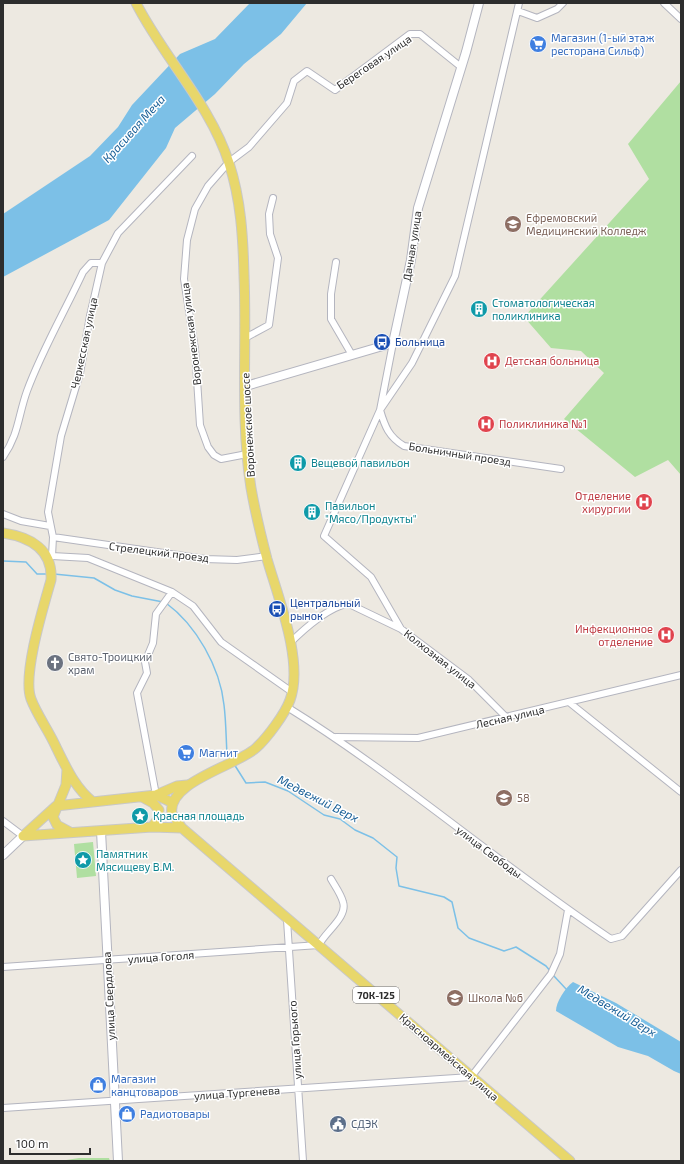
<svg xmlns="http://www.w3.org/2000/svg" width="684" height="1164" font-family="'Exo 2',sans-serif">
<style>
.green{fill:#b0dfa1}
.water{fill:#7cc0e7}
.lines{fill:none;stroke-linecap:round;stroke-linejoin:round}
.stream{stroke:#7cc0e7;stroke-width:1.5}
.street-casing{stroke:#b4b5bf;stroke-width:8}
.secondary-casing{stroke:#b4b5bf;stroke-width:10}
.primary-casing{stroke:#c8c8c8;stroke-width:11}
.street{stroke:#fff;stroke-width:6}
.secondary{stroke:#fff;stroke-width:8}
.primary{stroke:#e8d76b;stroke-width:9}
.labels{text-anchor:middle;stroke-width:3;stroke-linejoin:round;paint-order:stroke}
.shield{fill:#fff;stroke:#6c6c6c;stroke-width:1}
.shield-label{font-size:10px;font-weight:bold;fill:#2d2d2d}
.shop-label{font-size:11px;fill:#366cbe;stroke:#fff;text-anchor:start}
.street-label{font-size:11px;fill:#2d2d2d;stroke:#fff}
.education-label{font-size:11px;fill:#785e54;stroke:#fff;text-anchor:start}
.culture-label{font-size:11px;fill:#0d838f;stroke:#fff;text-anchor:start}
.transit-label{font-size:11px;fill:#164399;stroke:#fff;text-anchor:start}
.health-label{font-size:11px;fill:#be3a42;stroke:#fff;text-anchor:start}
.worship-label{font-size:11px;fill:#5b616d;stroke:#fff;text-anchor:start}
.service-label{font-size:11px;fill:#4e5e75;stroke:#fff;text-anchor:start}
.water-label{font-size:12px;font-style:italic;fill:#175e96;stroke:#fff}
</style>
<rect width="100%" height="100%" fill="#ede9e1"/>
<path class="green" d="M681,81V475L668,460L635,477L564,419L604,373L581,351L551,348L524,317L649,179L628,144Z
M93,842L96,876L77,878L74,844Z
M79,1158H109L110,1161H60Z"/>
<path class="water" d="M250,3H307L281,34L244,64L215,94L175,128L166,148L109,220L3,277V214L90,156L118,127L132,105L180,54L215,39Z
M573,982L616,1003L681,1042V1074L674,1071L648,1056L618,1047L556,1011C556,1002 565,988 573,982Z"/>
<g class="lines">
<path class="stream" d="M3,561L26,562L37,574H48
M54,574L94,578L115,590L132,596L163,602
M166,603C196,625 220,667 224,705C226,721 226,737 227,754L231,759
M234,764L246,783L265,782L288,791L324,815L340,819L355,830L373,838L397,857L396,868L399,886L444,897L452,902L458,928L469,938L504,951L516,947L546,966L551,972
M553,975L567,990"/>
<g class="street-casing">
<path id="street" d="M519,3L455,276L412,363L380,410C385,427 389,437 404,446L561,469
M664,3L681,19
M518,11L537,18L557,9L563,3
M336,262L331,294V319L352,355
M245,338L269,325L278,258L270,234L269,214L273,198
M393,343L380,410L324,536L371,577L401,629L469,680L507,718
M247,454L221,459L214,455L208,447L200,425L195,349L184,279L187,240L195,209L208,186L229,162L249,147L287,103L294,81L307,71L335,90L410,34H420L461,67
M3,457C19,434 18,416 27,391C42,350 65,311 83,272L91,263H102
M3,514L21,521L50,526
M53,537L205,559L237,560L267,556
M47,556H52L53,537L48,512L61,436L80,373L90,316L102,263L118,233L192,156
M52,556L88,558L172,592L193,606L221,642L292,692
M291,642C304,629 331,605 349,604L401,629
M570,703L681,792
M287,707C400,777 500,865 611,939L622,936L681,870
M336,737L418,738L681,675
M156,795L137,693L147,673L145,662L153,643L156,614L172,592
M3,821L23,836
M287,920L303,1161
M3,967L319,945C325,932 348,917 343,902C341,894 335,886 331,879
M3,1108L471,1077L551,974L560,954L568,910"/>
</g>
<g class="secondary-casing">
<path id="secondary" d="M246,386L393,343L411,260L418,208L466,52L479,3
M101,831L118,1161
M3,855L23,836"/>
</g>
<g class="primary-casing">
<path id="primary" d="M136,3C164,58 210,104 229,163C241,200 243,237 244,275C247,346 240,418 251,488C255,511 261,536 267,559C278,597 304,662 290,700C285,714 267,738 256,748C236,766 166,782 172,814L182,828L570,1161
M3,533C30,537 53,549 51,580C44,605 22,675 31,699C37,715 49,731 56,747C66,767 75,788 93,802
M67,769L66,785L53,817L57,825L70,832
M156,795L177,786L187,785
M142,797L153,803L159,810L158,819L152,827
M23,836L56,806L156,795L173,803
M23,836L152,827L182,828"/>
</g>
<use href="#street" class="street"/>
<use href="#secondary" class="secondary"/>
<use href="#primary" class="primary"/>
</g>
<defs>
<g id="supermarket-disc" transform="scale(0.9)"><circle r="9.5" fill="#3f7fe0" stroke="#fff"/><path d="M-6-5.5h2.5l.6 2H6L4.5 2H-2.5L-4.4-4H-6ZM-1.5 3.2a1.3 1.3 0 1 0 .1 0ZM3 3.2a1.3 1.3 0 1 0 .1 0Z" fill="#fff"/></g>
<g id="university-disc" transform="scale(0.9)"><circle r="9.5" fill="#8d6e63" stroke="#fff"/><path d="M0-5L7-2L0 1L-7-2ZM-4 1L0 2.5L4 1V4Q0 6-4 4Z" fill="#fff"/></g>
<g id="building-disc" transform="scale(0.9)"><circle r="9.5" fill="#0f9aa8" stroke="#fff"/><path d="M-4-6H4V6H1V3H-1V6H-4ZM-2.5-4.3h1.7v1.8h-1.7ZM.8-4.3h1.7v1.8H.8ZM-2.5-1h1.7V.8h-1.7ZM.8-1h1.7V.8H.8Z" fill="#fff"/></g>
<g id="bus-disc" transform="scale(0.9)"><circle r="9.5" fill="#1a4fb4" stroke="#fff"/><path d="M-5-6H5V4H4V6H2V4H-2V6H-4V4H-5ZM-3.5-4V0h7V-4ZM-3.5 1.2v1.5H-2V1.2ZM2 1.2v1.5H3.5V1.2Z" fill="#fff"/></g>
<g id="hospital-disc" transform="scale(0.9)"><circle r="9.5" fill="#e0444e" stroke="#fff"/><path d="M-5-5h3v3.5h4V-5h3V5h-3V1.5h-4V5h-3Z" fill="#fff"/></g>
<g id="church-disc" transform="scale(0.9)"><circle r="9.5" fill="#6b7280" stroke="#fff"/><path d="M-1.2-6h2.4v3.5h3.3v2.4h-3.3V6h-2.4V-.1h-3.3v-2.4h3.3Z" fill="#fff"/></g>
<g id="school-disc" transform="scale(0.9)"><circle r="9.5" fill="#8d6e63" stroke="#fff"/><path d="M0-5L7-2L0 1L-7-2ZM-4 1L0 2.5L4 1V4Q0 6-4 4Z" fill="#fff"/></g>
<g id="sight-disc" transform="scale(0.9)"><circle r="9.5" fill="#0f9aa8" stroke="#fff"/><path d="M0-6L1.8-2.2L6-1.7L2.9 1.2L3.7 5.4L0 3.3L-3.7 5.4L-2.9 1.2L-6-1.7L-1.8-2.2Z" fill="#fff"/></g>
<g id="shop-disc" transform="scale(0.9)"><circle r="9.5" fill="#3f7fe0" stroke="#fff"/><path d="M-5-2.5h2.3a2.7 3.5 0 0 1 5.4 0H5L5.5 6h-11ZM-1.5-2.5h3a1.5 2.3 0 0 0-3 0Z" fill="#fff"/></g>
<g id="civic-disc" transform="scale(0.9)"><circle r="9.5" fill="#5c6f8a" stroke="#fff"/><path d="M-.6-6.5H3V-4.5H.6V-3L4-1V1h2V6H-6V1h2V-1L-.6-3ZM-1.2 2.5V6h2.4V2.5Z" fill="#fff"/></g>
</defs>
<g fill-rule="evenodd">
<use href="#supermarket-disc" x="538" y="44"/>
<use href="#university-disc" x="513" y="224"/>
<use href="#building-disc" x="479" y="309"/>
<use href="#bus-disc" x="382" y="342"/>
<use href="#hospital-disc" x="492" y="361"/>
<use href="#hospital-disc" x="486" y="424"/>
<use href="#building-disc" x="298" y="463"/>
<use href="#hospital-disc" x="644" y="502"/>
<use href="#building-disc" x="312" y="512"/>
<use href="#bus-disc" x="277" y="609"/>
<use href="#hospital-disc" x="666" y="635"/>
<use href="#church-disc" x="55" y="663"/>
<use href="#supermarket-disc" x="186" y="753"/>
<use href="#school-disc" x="504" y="798"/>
<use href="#sight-disc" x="140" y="816"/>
<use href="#sight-disc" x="83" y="860"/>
<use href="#school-disc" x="455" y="998"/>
<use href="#shop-disc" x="98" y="1085"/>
<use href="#shop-disc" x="127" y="1114"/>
<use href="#civic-disc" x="338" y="1124"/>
</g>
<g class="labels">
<rect class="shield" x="353" y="987" width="46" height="16" rx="3"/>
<g class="shield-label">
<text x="376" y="999">70К-125</text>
</g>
<g class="shop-label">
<text x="551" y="42">Магазин (1-ый этаж<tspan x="551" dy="13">ресторана Сильф)</tspan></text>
<text x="199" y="757">Магнит</text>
<text x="111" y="1083">Магазин<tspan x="111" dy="13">канцтоваров</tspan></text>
<text x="140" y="1118">Радиотовары</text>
</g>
<g class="street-label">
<text transform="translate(374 62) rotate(-34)" y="4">Береговая улица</text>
<text transform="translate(412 246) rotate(-81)" y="4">Дачная улица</text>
<text transform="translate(191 334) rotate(-97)" y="4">Воронежская улица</text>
<text transform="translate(84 343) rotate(-78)" y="4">Черкесская улица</text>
<text transform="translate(248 425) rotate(-93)" y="4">Воронежское шоссе</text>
<text transform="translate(460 454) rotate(9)" y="4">Больничный проезд</text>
<text transform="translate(159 552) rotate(7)" y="4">Стрелецкий проезд</text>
<text transform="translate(440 659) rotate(38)" y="4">Колхозная улица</text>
<text transform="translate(510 717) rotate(-13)" y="4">Лесная улица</text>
<text transform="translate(489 852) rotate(37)" y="4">улица Свободы</text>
<text transform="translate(161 957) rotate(-4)" y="4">улица Гоголя</text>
<text transform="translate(109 996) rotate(-93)" y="4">улица Свердлова</text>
<text transform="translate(295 1040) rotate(-94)" y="4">улица Горького</text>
<text transform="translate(449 1057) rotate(41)" y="4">Красноармейская улица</text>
<text transform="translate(237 1093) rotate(-4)" y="4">улица Тургенева</text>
</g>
<g class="education-label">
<text x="526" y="222">Ефремовский<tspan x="526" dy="13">Медицинский Колледж</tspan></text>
<text x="517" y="802">58</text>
<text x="468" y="1002">Школа №6</text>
</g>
<g class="culture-label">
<text x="492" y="307">Стоматологическая<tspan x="492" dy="13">поликлиника</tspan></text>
<text x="311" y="467">Вещевой павильон</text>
<text x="325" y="510">Павильон<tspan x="325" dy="13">"Мясо/Продукты"</tspan></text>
<text x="153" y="820">Красная площадь</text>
<text x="96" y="858">Памятник<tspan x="96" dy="13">Мясищеву В.М.</tspan></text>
</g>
<g class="transit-label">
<text x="395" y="346">Больница</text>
<text x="290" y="607">Центральный<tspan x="290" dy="13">рынок</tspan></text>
</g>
<g class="health-label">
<text x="505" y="365">Детская больница</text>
<text x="499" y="428">Поликлиника №1</text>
<text x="631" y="500" text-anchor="end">Отделение<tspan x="631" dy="13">хирургии</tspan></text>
<text x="653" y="633" text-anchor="end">Инфекционное<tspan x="653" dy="13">отделение</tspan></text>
</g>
<g class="worship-label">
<text x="68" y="661">Свято-Троицкий<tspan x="68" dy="13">храм</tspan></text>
</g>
<g class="service-label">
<text x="351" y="1128">СДЭК</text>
</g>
<g class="water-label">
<text transform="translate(134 129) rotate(-48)" y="4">Красивая Меча</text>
<text transform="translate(318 799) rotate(27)" y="4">Медвежий Верх</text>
<text transform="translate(617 1011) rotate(31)" y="4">Медвежий Верх</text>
</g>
</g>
<rect width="684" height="1164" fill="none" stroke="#2d2d2d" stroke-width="8"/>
<path d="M10 1148v6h80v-6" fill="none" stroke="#2d2d2d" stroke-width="2"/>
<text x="16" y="1148" font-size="12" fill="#2d2d2d" stroke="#ffffff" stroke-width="3" paint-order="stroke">100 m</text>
</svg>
